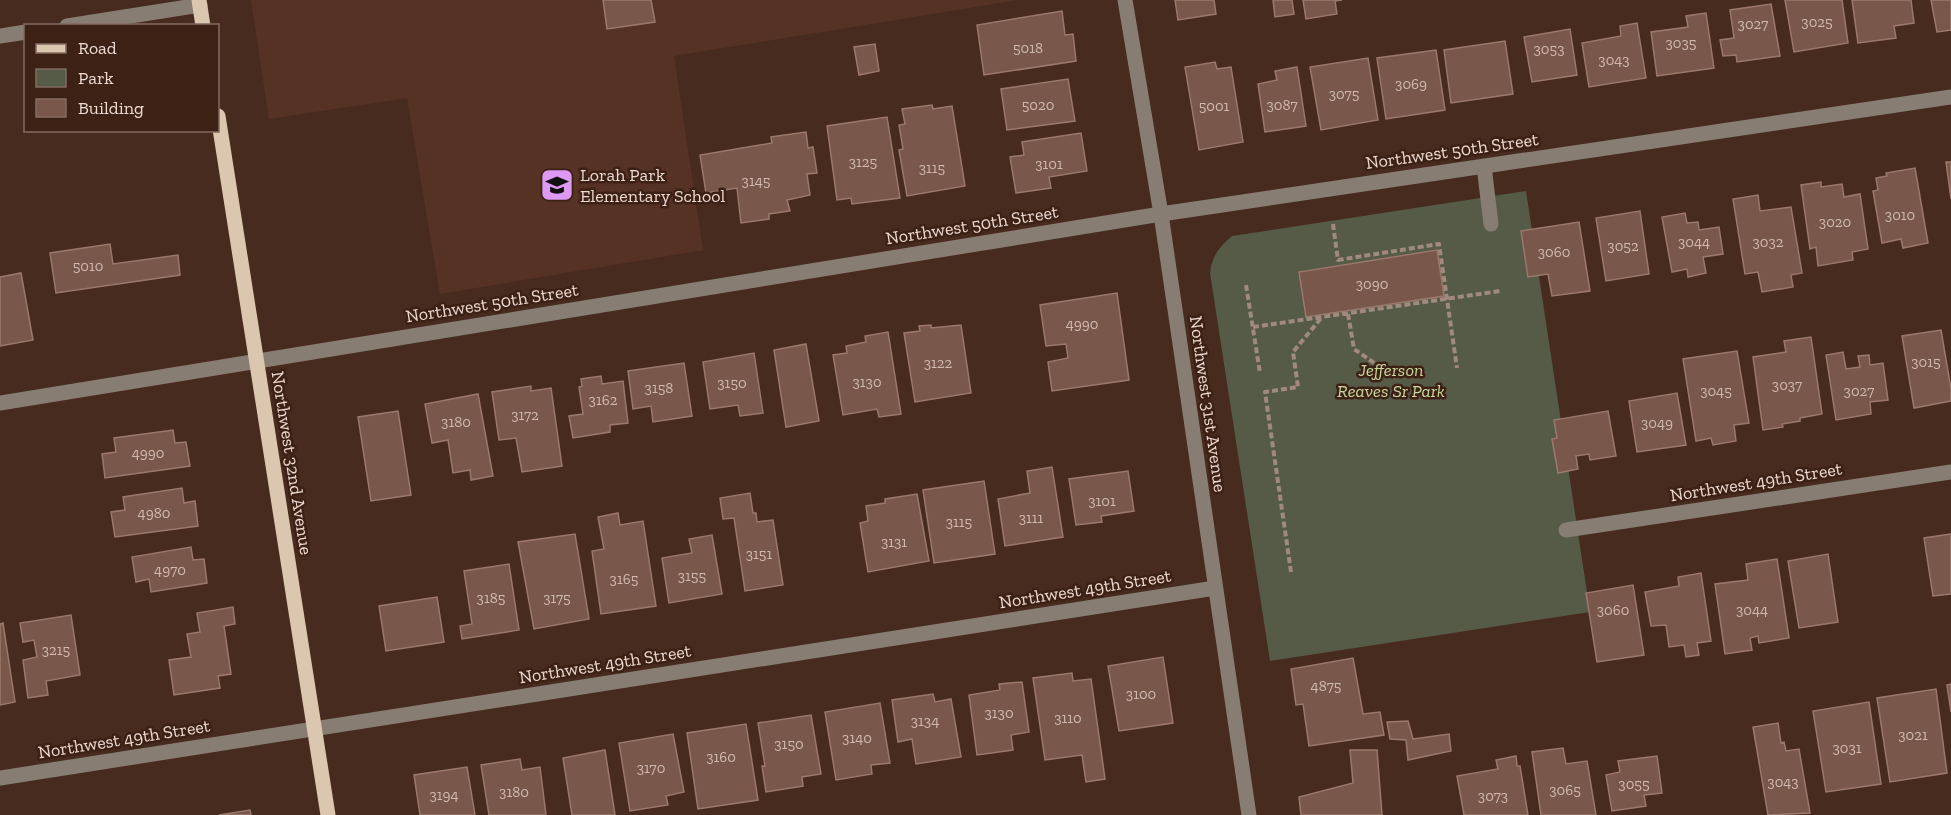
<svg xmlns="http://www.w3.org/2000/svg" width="1951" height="815" font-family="'Zilla Slab',serif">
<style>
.built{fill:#563225}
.green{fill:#555b47}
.building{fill:#79584b;stroke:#9b786b;stroke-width:1.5}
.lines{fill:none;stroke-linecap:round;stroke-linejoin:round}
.path{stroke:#a0897f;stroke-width:4;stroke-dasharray:6 3;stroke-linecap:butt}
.minor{stroke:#877d72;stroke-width:15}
.major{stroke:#dbc7af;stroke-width:15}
.labels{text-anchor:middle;stroke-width:5;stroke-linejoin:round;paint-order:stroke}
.number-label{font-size:15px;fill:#d0bab0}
.street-label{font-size:18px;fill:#eddad2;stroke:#3d2115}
.poi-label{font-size:18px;fill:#eddad2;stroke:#3d2115;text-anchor:start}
.park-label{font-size:18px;font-style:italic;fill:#c9d9a0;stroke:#3d2115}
</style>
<rect width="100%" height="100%" fill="#482b1f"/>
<path class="built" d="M251,0H1018L674,56L703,250L440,294L407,98L269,119Z"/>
<path class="green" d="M1526,191L1590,612L1270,661L1210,273C1212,256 1219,247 1232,236Z"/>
<path class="building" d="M603,0H651L655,22L607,29Z
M1175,0H1214L1216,14L1178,20Z
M1273,0H1292L1294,14L1275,17Z
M1303,0H1342L1335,1L1337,14L1306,19Z
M1785,0H1842L1848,43L1794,52Z
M1852,0H1911L1914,23L1894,26L1896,38L1858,43Z
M1931,0H1951V30L1937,32Z
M1771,4L1780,56L1737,62L1736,55L1723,56L1720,40L1734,38L1730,10Z
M1062,11L1065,35L1073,34L1076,61L984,75L977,25Z
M1706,13L1714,68L1657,76L1651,32L1688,27L1686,16Z
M1637,23L1646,78L1589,87L1582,43L1621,36L1620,26Z
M1570,29L1577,75L1532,82L1524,37Z
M1505,41L1513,94L1451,103L1444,50Z
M875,44L879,71L859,75L854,47Z
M1436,50L1445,110L1386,119L1377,58Z
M1368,58L1378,120L1321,130L1310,67Z
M1215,62L1217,69L1231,67L1243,142L1199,150L1185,67Z
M1297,67L1306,126L1265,132L1258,84L1277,80L1275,71Z
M1068,79L1075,121L1007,130L1001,89Z
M932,105L933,109L952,106L965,186L907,196L899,150L903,149L899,125L905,124L902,109Z
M887,117L900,198L852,204L851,198L837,200L827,126Z
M806,132L808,148L813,147L817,173L807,174L810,195L787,200L790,211L769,214V219L741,223L737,188L706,193L700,155L772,143L771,137Z
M1081,133L1087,171L1049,177L1051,188L1016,193L1010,157L1024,155L1022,142Z
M1946,162H1951V199Z
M1915,168L1928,243L1903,248L1901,239L1882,243L1873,191L1878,190L1876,178L1887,176L1886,173Z
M1821,182V187L1842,184L1844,197L1860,194L1868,249L1852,252L1853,260L1818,266L1816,247L1810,249L1801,185Z
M1758,195L1760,211L1791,207L1802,273L1791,275L1793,287L1762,292L1758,272L1745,274L1733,199Z
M1640,211L1649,274L1606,281L1596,218Z
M1685,213L1687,223L1698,222L1699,230L1719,227L1723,254L1703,257L1706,273L1688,277L1687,269L1672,272L1662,217Z
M1579,222L1590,291L1552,296L1548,274L1528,277L1521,231Z
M110,244L113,264L178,255L180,275L56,293L50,253Z
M1437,250L1444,296L1306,317L1299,272Z
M21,273L33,340L0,346V277Z
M1117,293L1129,380L1052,391L1048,362L1068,358L1066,344L1046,346L1040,305Z
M931,325V328L961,325L971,393L915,402L904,333L920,331L919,326Z
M1941,330L1951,389V401L1914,408L1902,336Z
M888,332L901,414L879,417L877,409L843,415L833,355L847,353L846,346L866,342L865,336Z
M1811,337L1822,414L1800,418V421L1782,424L1783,427L1763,430L1753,357L1786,352L1784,341Z
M806,344L819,421L786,427L774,350Z
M1737,351L1749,423L1734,425L1736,441L1713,445L1711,438L1696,441L1683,359Z
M1843,352L1846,369L1860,367L1858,356L1869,355L1870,365L1883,363L1888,400L1870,402L1871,414L1836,420L1826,355Z
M754,353L763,413L740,416L738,405L710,409L703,362Z
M684,363L692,416L653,422L651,406L633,409L628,371Z
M601,376L602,384L623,381L628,423L610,425V432L573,438L569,416L583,414L579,387L582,386L581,379Z
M531,386V391L551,388L562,466L522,472L516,438L499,440L492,392Z
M1677,393L1686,445L1637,452L1629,401Z
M478,394L493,476L471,480L470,470L453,473L448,440L432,443L425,404Z
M398,411L411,495L371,501L358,417Z
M1608,411L1616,456L1590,460L1589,454L1576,456L1578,469L1558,473L1552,439L1557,438L1554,420Z
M173,430L175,443L186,442L190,466L105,478L102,454L116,452L114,438Z
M1052,467L1063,537L1005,546L998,499L1030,493L1027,471Z
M1128,471L1134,511L1101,516L1102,522L1076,525L1069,479Z
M984,481L995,554L934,563L923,490Z
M182,488L184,503L195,501L198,526L115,537L111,512L125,510L123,497Z
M750,493L753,513H756L757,522L773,520L783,585L745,591L734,518L723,519L720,498Z
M917,494L929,561L868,572L860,523L868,521L866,506L885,503V499Z
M618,513L620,525L643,521L656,606L601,614L592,551L604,549L598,517Z
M575,534L589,619L534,629L518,542Z
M1951,534V594L1933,596L1924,538Z
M712,535L722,594L669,603L662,558L692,553L689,539Z
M191,547L193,560L204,559L207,583L151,592L149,579L136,582L132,557Z
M1828,554L1838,622L1799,628L1788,561Z
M1777,559L1789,638L1759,643L1758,636L1750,638L1752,650L1725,654L1715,584L1748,580L1746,564Z
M509,564L519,630L462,639L460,626L472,624L464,571Z
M1701,573L1711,641L1697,643L1699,655L1686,657L1684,645L1669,647L1666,625L1651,626L1645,592L1679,586L1678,577Z
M1633,585L1644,655L1597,662L1586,593Z
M437,597L444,642L386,651L379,606Z
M233,607L235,624L224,626L231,674L218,676L220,688L174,695L169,660L191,657L187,634L200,632L197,613Z
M71,615L80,675L46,681L48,695L28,698L23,660L37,657L34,640L23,642L20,623Z
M3,623L15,702L0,705V624Z
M1163,657L1173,723L1119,731L1108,666Z
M1353,658L1363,714L1380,712L1384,735L1309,746L1303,704L1296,705L1291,669Z
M1072,673L1073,681L1091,679L1105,779L1086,782L1082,755L1045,760L1033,678Z
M1022,682L1029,732L1011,735L1013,750L977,755L969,695L1000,690L999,684Z
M1951,684V712L1947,685Z
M1936,689L1947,773L1890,782L1877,698Z
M933,694L935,702L951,699L961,757L916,764L912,739L898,742L892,700Z
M1869,702L1881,784L1826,792L1813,711Z
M880,703L890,763L871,765L872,774L836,780L825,712Z
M811,715L821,774L802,777L803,786L766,792L762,766H765L758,723Z
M1408,721L1413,739L1449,734L1451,751L1408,760L1406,740L1390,739L1387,722Z
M1778,723L1781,743L1784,742L1786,751L1799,749L1810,813L1768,815L1753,727Z
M746,724L758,800L698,809L687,733Z
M673,734L684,792L666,796L668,805L630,811L619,743Z
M1563,748L1566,764L1587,761L1596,815H1541L1532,752Z
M605,750L615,815H572L563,758Z
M1350,750H1377L1382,815H1301L1299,797L1353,783Z
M1516,756L1517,766H1520L1528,815H1464L1457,776L1498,769L1496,760Z
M1657,756L1662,793L1644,795L1646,806L1612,811L1606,775L1620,772L1618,761Z
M520,759L522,770L540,767L546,815H489L481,765Z
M467,767L475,815H420L414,775Z
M250,810L251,815H219Z"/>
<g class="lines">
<path class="path" d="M1333,224L1338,260L1439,244L1457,368
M1246,285L1260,373
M1348,314L1354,349L1396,378
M1253,327L1500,291
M1291,572L1265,392L1298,387L1293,352L1322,317"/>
<path class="minor" d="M1125,0L1161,214L1249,815
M67,26L200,5
M0,36L26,32
M1484,166L1491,224
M0,403L1161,214L1951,97
M1566,530L1951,472
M0,778L1215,588"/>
<path class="major" d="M199,0L203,26
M218,116L328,815"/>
</g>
<defs>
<g id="school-square" transform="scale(1.725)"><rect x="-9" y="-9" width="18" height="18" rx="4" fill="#dd99f3" stroke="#3d2115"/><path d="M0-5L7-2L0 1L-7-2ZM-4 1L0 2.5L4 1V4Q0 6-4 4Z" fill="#111"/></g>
</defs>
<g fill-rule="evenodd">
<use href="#school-square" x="557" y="185"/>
</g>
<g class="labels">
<g class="number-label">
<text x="1817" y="27">3025</text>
<text x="1753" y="29">3027</text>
<text x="1681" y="48">3035</text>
<text x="1028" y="53">5018</text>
<text x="1549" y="54">3053</text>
<text x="1614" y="65">3043</text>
<text x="1411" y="89">3069</text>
<text x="1344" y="99">3075</text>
<text x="1038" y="110">5020</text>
<text x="1282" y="110">3087</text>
<text x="1214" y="111">5001</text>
<text x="863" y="167">3125</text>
<text x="1049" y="169">3101</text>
<text x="932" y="173">3115</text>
<text x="756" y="186">3145</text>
<text x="1900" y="220">3010</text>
<text x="1835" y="227">3020</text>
<text x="1694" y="247">3044</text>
<text x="1768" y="247">3032</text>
<text x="1623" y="251">3052</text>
<text x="1554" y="257">3060</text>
<text x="88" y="271">5010</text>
<text x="1372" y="289">3090</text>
<text x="1082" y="329">4990</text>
<text x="1926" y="367">3015</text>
<text x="938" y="368">3122</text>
<text x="867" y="387">3130</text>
<text x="732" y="388">3150</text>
<text x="1787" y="390">3037</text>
<text x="659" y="393">3158</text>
<text x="1716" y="396">3045</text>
<text x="1859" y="396">3027</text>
<text x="603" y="405">3162</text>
<text x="525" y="420">3172</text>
<text x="456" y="427">3180</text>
<text x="1657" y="428">3049</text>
<text x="148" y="458">4990</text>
<text x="1102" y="506">3101</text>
<text x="154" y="518">4980</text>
<text x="1031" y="523">3111</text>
<text x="959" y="527">3115</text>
<text x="894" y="547">3131</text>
<text x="759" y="559">3151</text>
<text x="170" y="575">4970</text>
<text x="692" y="581">3155</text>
<text x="624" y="584">3165</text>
<text x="491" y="603">3185</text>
<text x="557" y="603">3175</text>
<text x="1613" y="615">3060</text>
<text x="1752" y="615">3044</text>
<text x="56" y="655">3215</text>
<text x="1326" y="691">4875</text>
<text x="1141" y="699">3100</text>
<text x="999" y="718">3130</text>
<text x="1068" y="723">3110</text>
<text x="925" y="726">3134</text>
<text x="1913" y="740">3021</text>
<text x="857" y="743">3140</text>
<text x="789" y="749">3150</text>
<text x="1847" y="753">3031</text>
<text x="721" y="762">3160</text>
<text x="651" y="773">3170</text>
<text x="1783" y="787">3043</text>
<text x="1634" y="789">3055</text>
<text x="1565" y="795">3065</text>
<text x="514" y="797">3180</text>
<text x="444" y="800">3194</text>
<text x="1493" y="801">3073</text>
</g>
<g class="street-label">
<text transform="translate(1452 151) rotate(-8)" y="6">Northwest 50th Street</text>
<text transform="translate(972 225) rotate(-9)" y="6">Northwest 50th Street</text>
<text transform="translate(492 303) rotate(-9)" y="6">Northwest 50th Street</text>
<text transform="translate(1208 404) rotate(82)" y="6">Northwest 31st Avenue</text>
<text transform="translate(292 463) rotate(81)" y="6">Northwest 32nd Avenue</text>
<text transform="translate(1756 482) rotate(-9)" y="6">Northwest 49th Street</text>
<text transform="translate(1085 589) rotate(-9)" y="6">Northwest 49th Street</text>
<text transform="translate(605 664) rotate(-9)" y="6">Northwest 49th Street</text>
<text transform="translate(124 739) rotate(-9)" y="6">Northwest 49th Street</text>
</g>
<g class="poi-label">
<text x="580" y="181">Lorah Park<tspan x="580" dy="21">Elementary School</tspan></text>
</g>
<g class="park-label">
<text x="1391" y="376">Jefferson<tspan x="1391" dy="21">Reaves Sr Park</tspan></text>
</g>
</g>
<rect x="24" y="24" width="195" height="108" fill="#3d2115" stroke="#836b61" stroke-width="1.5"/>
<rect x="36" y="44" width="30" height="9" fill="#dbc7af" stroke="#836b61" stroke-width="1.5"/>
<text x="78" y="54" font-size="18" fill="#eddad2">Road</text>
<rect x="36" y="69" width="30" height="18" fill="#555b47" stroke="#836b61" stroke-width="1.5"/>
<text x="78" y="84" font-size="18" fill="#eddad2">Park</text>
<rect x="36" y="99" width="30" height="18" fill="#79584b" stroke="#836b61" stroke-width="1.5"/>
<text x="78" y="114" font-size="18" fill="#eddad2">Building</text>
</svg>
